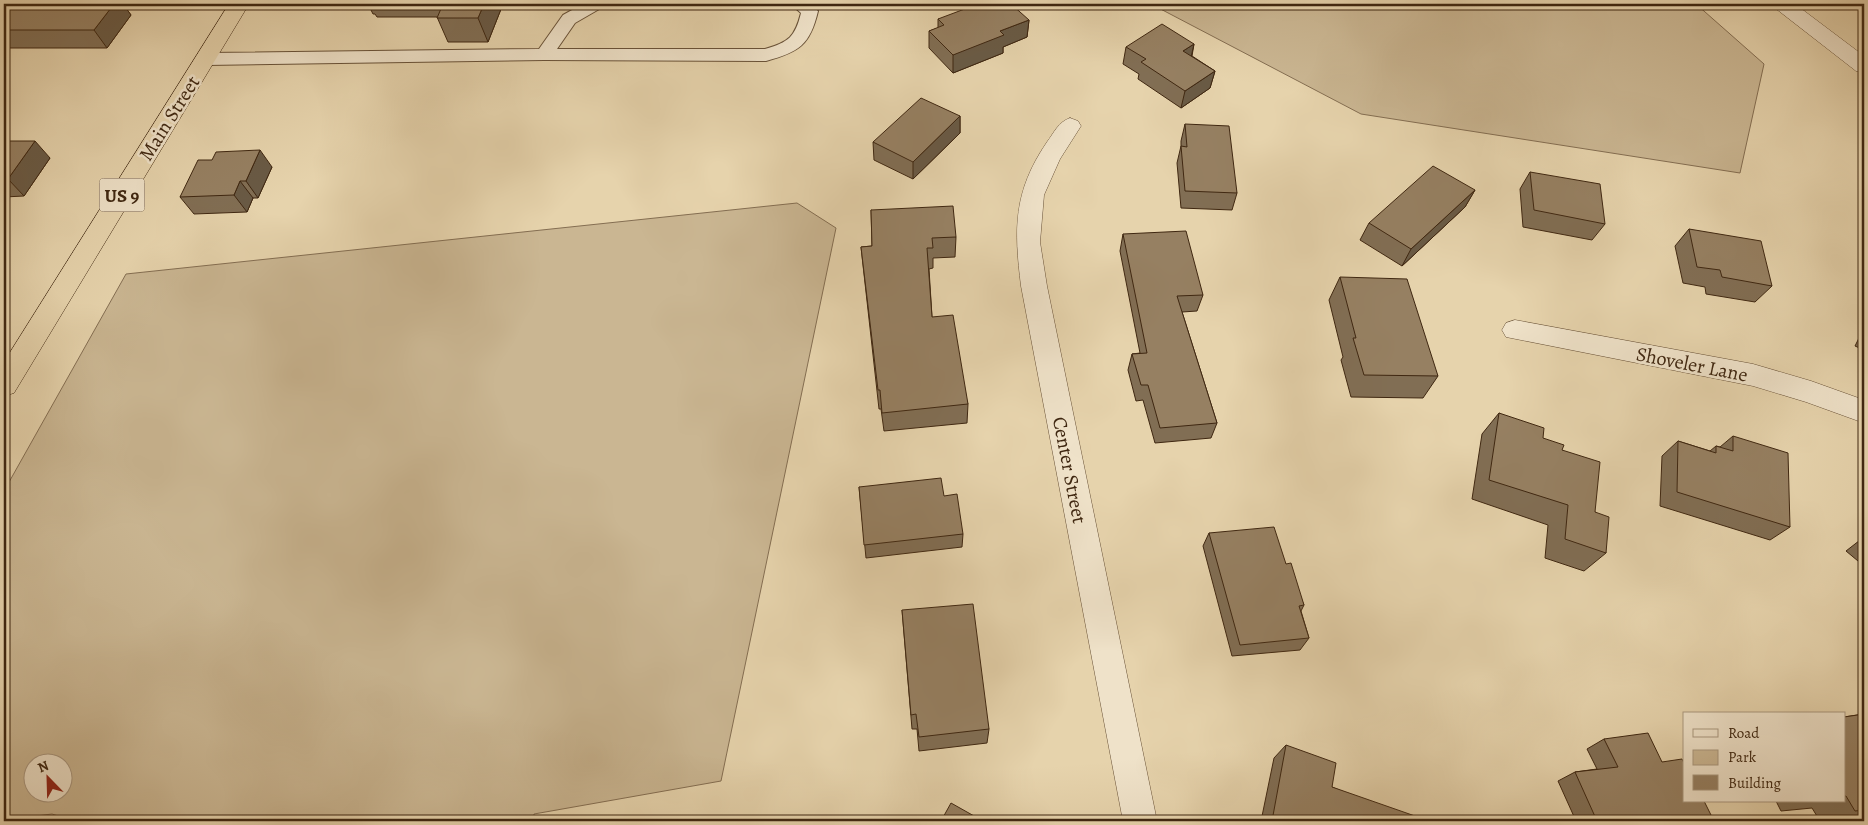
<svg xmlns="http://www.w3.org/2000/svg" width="1868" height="825" font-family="Alegreya,serif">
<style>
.green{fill:#cab692;stroke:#846e52;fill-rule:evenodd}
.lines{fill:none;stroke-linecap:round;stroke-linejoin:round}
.service-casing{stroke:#695238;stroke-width:2}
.minor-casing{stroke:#695238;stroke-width:1}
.trunk-casing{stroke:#3f2711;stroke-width:1}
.service{fill:#efe2c9;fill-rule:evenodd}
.minor{fill:#efe2c9;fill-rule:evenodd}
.trunk{fill:#e6d3ac;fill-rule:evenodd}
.wall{fill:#816e54;stroke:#3f2711}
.shaded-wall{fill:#695a45;stroke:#3f2711}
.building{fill:#968062;stroke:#3f2711}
.labels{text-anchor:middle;stroke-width:5;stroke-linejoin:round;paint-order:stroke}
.shield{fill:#efe2c9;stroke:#745f48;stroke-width:1}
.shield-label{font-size:19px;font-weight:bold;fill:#3f2711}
.street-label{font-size:20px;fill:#3f2711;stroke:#efe2c9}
</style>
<rect width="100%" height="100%" fill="#e6d3ac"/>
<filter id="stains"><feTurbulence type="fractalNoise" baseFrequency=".004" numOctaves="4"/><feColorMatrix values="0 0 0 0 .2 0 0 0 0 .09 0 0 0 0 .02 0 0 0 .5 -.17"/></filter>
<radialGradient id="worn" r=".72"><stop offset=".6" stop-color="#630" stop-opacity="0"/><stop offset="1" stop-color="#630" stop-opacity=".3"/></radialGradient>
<path class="green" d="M1151,4H1696L1764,64L1740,173L1361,114Z
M797,203L836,228L721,781L534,814V821H74L52,814L4,820V491L126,274ZM32,762H62V792H32Z"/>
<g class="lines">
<g class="service-casing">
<path id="service" d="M583,4H603L601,8L575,23L557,49H765C789,42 795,37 801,13L791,4H810L818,11C810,45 799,52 766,61L544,60L206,65L200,63L197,59L200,55L206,53L539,49L563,15Z"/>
</g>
<g class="minor-casing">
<path id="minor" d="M1772,4H1795L1864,56V73L1856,71L1775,8Z
M1070,118L1078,121L1081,126L1060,159L1044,195L1040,242L1047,286L1157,821H1123L1021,286C1014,229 1013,192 1047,142C1054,133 1058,122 1070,118Z
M1515,320L1753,364L1811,381L1864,400V423L1806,402L1753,386L1506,337L1502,330L1506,323Z"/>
</g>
<g class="trunk-casing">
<path id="trunk" d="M229,4H249L14,393L4,396V362Z"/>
</g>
<use href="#service" class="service"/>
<use href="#minor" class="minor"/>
<use href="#trunk" class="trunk"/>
</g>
<path class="wall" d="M4,4H123L131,15L107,48H4Z
M368,4H503L488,42H448L437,17H377L375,14H373Z
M938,19L1029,20L1027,37L1003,47V53L953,73L929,48V31L938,28Z
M1194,44L1192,56L1215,71L1210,88L1181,108L1138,79L1139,74L1123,64L1126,47Z
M960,116V133L913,179L874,160L873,142Z
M1185,124L1237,193L1232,210L1181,208L1177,163L1181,146V141Z
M4,141L50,158L24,196L4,197Z
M212,160L272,167L258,198H253L247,212L194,214L180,197Z
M1530,172L1605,224L1592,240L1523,227L1520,189Z
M1475,190L1465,207L1402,266L1360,240L1369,223Z
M871,210L956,237L955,257L933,258V268L929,269L932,317L968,404L967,423L884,431L881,409H879L861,247L872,246Z
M1689,229L1772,286L1755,302L1706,294L1705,287L1683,283L1675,246Z
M1123,234L1203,295L1197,311L1182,312L1217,423L1211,438L1155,443L1143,400L1136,401L1128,370L1132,354L1140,353L1120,251Z
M1340,277L1438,376L1423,398L1351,397L1341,360L1343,357L1329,300Z
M1864,328V350L1855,346Z
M1499,413L1562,450L1595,512L1606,553L1584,571L1545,558L1548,525L1472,499L1482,434Z
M1733,436L1790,527L1770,540L1660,506L1662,456L1678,441L1710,451L1716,446L1720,447Z
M859,487L963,534L962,547L866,558Z
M1209,533L1286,564L1304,605L1301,611L1309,638L1300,650L1232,656L1203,546Z
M1864,537V566L1846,551Z
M902,610L989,729L987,743L919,751L917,729H912Z
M1864,714V817L1831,821H1820L1812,808L1781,811L1776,801H1844V717Z
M1604,739L1662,762L1714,821H1576L1558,781L1575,772L1597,769L1587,749Z
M1286,745L1332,787L1414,821H1261L1274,758Z"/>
<path class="shaded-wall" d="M114,4H123L131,15L107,48L94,30Z
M484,4H503L488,42L478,18Z
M1029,20L1027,37L1003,47V53L953,73V55L1000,31Z
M1194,44L1190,62L1183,51Z
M1215,71L1210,88L1181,108L1185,91Z
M960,116V133L913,179V162Z
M35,141L50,158L24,196L8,179Z
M260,150L272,167L258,198L246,181Z
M240,181L253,198L247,212L234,195Z
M1475,190L1465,207L1402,266L1411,249Z"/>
<path class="building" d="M4,4H114L94,30H4Z
M443,4H484L478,18H437Z
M978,4H1011L1029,20L1000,31L1004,35L953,55L929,31L944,25L938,19Z
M1162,24L1194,44L1183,51L1215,71L1185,91L1141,62L1146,59L1126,47Z
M921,98L960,116L913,162L873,142Z
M1185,124L1229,126L1237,193L1185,191L1181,146L1187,147Z
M4,141H35L8,179L4,180Z
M260,150L246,181H240L234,195L180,197L198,160H212L216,152Z
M1433,166L1475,190L1411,249L1369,223Z
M1530,172L1600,184L1605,224L1534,210Z
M953,206L956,237L932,238L933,248H927L932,317L953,315L968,404L882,413L880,390H878L861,247L872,246L871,210Z
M1689,229L1761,241L1772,286L1722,277L1720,270L1697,267Z
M1186,231L1203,295L1177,296L1217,423L1160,428L1148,385H1141L1132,354L1147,353L1123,234Z
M1340,277L1407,279L1438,376L1364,375L1353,338H1356Z
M1499,413L1544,428L1543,438L1564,445L1562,450L1600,462L1595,512L1609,517L1606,553L1565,539L1568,505L1489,480Z
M1733,436L1788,453L1790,527L1677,492L1678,441L1716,453V446L1733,451Z
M941,478L944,496L957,494L963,534L864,545L859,487Z
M1274,527L1286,564L1291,563L1304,605L1299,606L1309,638L1240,645L1209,533Z
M973,604L989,729L919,737L916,714L911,715L902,610Z
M1864,714V810L1855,811L1846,796H1844V717Z
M1648,733L1662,762L1682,759L1684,763V801H1704L1714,821H1597L1575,772L1618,767L1604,739Z
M1286,745L1336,763L1332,787L1415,816L1414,821H1272Z
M951,803L983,821H941Z"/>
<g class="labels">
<rect class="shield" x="99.5" y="178.5" width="45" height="33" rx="4"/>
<g class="shield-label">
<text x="122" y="202">US 9</text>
</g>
<g class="street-label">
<text transform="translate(169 118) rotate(-58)" y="7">Main Street</text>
<text transform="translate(1692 364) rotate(11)" y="7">Shoveler Lane</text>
<text transform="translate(1070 470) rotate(79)" y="7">Center Street</text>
</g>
</g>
<rect width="1868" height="825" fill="none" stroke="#e6d3ac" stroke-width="20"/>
<rect x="5" y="5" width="1858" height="815" fill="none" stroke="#3f2711" stroke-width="2.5"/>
<rect x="10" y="10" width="1848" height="805" fill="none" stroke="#3f2711"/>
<rect x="1683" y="712" width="162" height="90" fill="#efe2c9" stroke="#a9977f"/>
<rect x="1693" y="729" width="25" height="8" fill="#efe2c9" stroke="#a9977f"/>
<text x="1728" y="738" font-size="15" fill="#3f2711">Road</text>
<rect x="1693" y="750" width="25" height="15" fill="#cab692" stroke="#a9977f"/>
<text x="1728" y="762" font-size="15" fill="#3f2711">Park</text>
<rect x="1693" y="775" width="25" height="15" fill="#968062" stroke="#a9977f"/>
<text x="1728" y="788" font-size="15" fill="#3f2711">Building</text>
<g transform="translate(48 778) rotate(337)"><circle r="24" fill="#efe2c9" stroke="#a9977f"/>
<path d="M0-4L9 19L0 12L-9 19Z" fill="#8f2418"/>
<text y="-8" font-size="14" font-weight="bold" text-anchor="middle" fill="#3f2711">N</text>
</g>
<rect width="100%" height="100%" filter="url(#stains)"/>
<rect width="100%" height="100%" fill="url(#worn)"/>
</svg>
